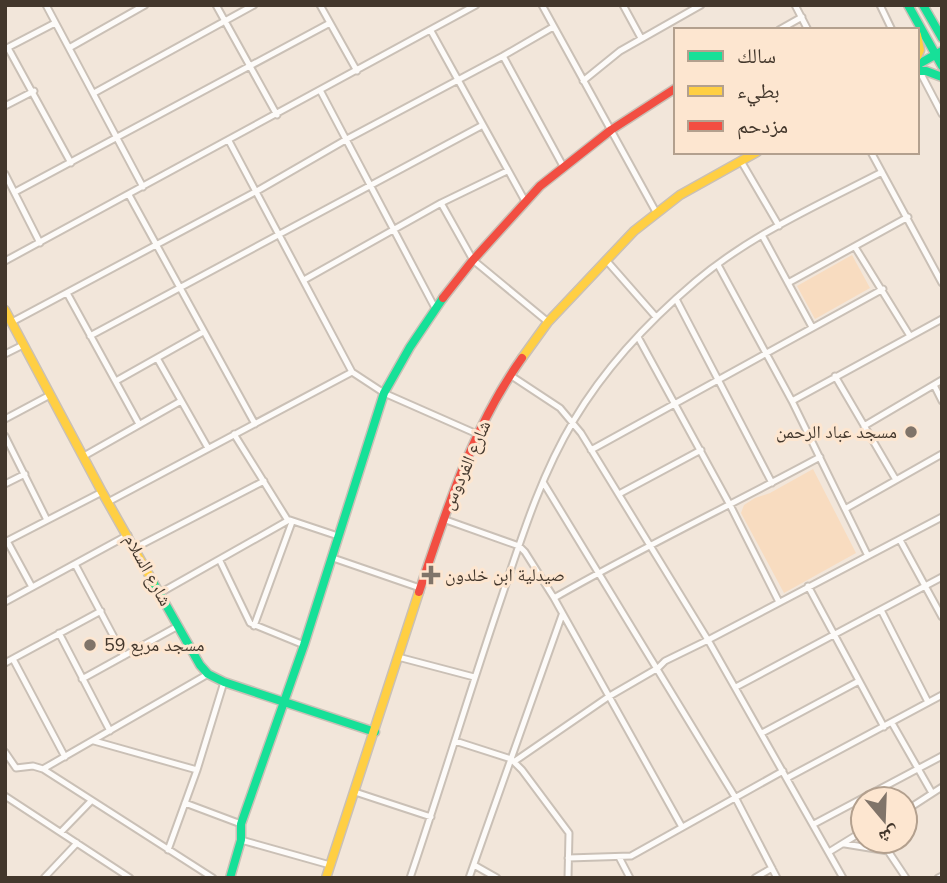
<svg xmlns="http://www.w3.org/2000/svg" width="947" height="883" font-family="'Nunito Sans','Noto Naskh Arabic',sans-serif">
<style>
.green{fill:#f8dcc0}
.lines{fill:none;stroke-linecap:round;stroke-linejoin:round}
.street-casing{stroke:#cac0b6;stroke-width:9}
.fast-casing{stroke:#cac0b6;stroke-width:11}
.slow-casing{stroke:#cac0b6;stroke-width:11}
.jam-casing{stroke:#cac0b6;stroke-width:11}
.street{stroke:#fdfbf9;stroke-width:5}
.fast{stroke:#16e098;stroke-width:8}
.slow{stroke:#ffcf43;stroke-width:8}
.jam{stroke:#f24e42;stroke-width:8}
.poi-dot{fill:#807469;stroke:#fde6d0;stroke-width:2.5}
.labels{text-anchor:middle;stroke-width:6;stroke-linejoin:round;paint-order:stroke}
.poi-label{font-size:18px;fill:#43372c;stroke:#fde6d0;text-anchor:start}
.street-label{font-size:18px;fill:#43372c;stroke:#fde6d0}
</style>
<rect width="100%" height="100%" fill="#f2e6da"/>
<path class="green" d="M852,255L870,288L815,319L797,286Z
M813,469L856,553L784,593L741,513L744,505L755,498L770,493Z"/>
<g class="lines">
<g class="street-casing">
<path id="street" d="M46,5L143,187
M216,5L277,115
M320,5L357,71
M542,5L656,212
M623,5L641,38
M795,5L808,30
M880,5L892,30
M779,30L802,17
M431,31L525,201
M8,48L71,163
M69,48L145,5
M5,49L55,23
M503,56L563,166
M919,70L942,114
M583,81L620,51L701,5
M321,92L435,308
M94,93L254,5
M5,106L34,91
M229,141L352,372L384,393L477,434
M871,152L942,283
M741,161L779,226
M5,174L40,243
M15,192L330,23
M129,195L255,424
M441,203L473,260L548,322
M762,235L812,327
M855,247L910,336
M606,260L656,317
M5,261L476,5
M718,265L792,401L868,556
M304,280L441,203L507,171
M788,283L908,217
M67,293L139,424
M676,299L772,483
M12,322L257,191L347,139L503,56L553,27
M90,336L483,125
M638,337L730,505L779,602
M5,354L23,345
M157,358L208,448
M510,375L560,408L581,433L708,640L843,878
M835,376L896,480
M116,381L203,332
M934,385L942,401
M792,401L942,319
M5,419L50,395
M864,426L942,380
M234,434L287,519L338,536
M5,436L47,520
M591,450L883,289
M84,456L181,401
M543,482L735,797L777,878
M5,484L25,474
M619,494L701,450
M108,502L352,372
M845,509L942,454
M443,519L519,546L525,552L554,598L682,827
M900,540L942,617
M7,541L102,492
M7,541L32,587
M135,548L264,481
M333,558L420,588
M220,561L250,623L304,645
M75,564L124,656
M808,586L884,727
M160,593L289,520
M554,598C641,548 731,505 820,457
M5,602L128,535
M881,610L928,702
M254,626L292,522
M59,633L110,731
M398,657L474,677
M13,659L65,757
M5,663L101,611
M82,679L178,626
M736,687L942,577
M892,723L932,793
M762,733L859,681
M94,741L197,770
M455,741L511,759L562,615
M5,752L16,768L33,766L43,769L208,674
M515,761L608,697L658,668L665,661L708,640L942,517
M43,769L213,878
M787,778L942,695
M355,792L431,817
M5,796L130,878
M185,803L241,824
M905,811L942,787
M814,824L942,756
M61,832L91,801
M241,840L330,865
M845,844L888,851L906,878
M168,850L197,770L224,682
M829,852L863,831
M619,857L630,878
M568,858L631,856L783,771
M474,865L497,878
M44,878L77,843
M410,878C442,784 470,690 502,596C522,536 541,475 574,420C605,368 649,321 695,282C750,235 818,205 882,172
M469,878L511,759L522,770L569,833L568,878
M755,878L772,868
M938,878L942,876"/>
</g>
<g class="fast-casing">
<path id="fast" d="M908,5L942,66
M923,5L942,38
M917,65L942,51
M917,71H926L942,77
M153,582L200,665L208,674L224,682L375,732
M230,878L241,840V824L304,645L384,393L410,347L443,298"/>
</g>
<g class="slow-casing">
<path id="slow" d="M917,35L920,50L917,57
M5,310L102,492L153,582
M522,358L548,322L634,231L680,195L757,152
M326,878L419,592"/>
</g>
<g class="jam-casing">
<path id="jam" d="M443,298L473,260L540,186L611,130L676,88
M419,592C446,511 472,428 522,358"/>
</g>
<use href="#street" class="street"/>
<use href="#fast" class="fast"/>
<use href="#slow" class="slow"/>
<use href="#jam" class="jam"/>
</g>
<g class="poi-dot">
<circle cx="911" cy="432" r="7"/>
<path d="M427.5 564.5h7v7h7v7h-7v7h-7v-7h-7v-7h7z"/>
<circle cx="90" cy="645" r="7"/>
</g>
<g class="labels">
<g class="poi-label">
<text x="897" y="438" text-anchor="end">مسجد عباد الرحمن</text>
<text x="445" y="581">صيدلية ابن خلدون</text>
<text x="104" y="651">مسجد مربع 59</text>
</g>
<g class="street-label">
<text transform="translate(466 465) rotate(-66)" y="6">شارع الفردوس</text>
<text transform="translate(148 570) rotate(61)" y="6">شارع السلام</text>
</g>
</g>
<rect width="947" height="883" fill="none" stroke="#43372c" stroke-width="14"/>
<rect x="674" y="28" width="245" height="126" fill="#fde6d0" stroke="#b3a08e" stroke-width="2"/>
<rect x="688" y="51" width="35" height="10" fill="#16e098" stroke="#b3a08e" stroke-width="2"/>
<text x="737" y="63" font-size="21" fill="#43372c">سالك</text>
<rect x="688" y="86" width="35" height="10" fill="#ffcf43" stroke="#b3a08e" stroke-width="2"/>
<text x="737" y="98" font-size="21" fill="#43372c">بطيء</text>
<rect x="688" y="121" width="35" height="10" fill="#f24e42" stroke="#b3a08e" stroke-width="2"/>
<text x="737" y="133" font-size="21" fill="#43372c">مزدحم</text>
<g transform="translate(884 820) rotate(161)"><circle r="33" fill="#fde6d0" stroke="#b3a08e" stroke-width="2"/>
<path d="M0-5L12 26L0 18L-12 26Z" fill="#807469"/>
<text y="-10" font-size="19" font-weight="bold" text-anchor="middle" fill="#43372c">ش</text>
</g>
</svg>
